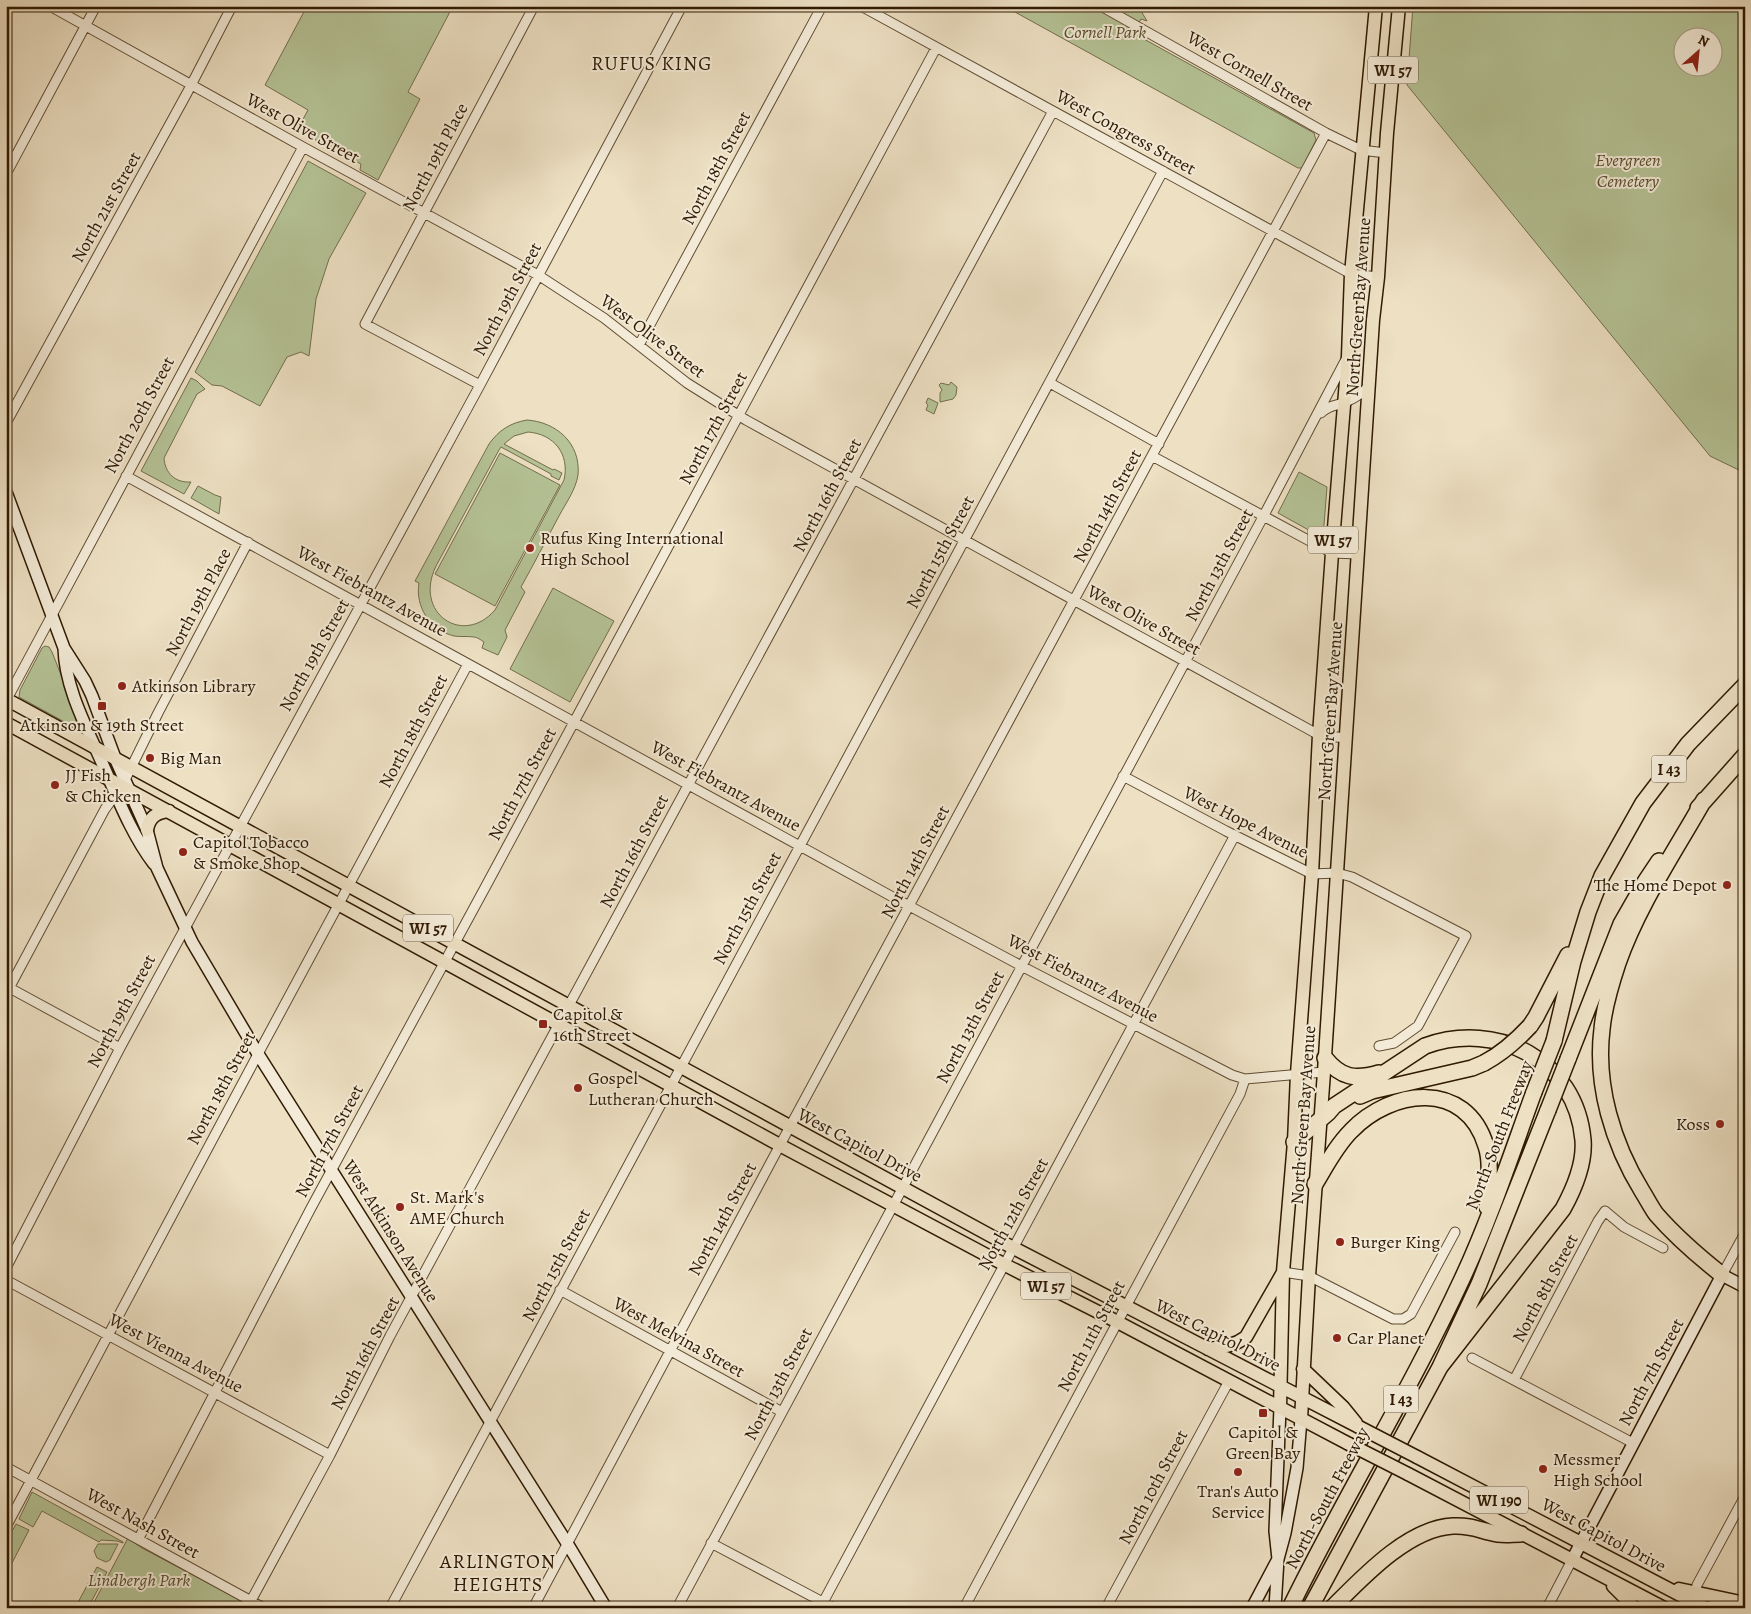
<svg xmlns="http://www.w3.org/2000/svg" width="1751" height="1614" font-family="Alegreya,serif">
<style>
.green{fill:#b5c396;stroke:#726e4c;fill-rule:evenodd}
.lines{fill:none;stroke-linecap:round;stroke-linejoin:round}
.street-casing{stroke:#5f4c32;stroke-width:11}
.secondary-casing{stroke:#301a02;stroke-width:14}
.primary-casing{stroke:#301a02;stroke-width:15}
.highway-casing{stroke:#301a02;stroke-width:18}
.street{stroke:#f3ebd8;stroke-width:9}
.secondary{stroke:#f3ebd8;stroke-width:11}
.primary{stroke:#ede0c3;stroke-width:12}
.highway{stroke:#ede0c3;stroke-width:15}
.primary-bridge-casing{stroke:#301a02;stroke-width:15;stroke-linecap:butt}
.highway-bridge-casing{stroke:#301a02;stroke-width:18;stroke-linecap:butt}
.primary-bridge{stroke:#ede0c3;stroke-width:12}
.highway-bridge{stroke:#ede0c3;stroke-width:15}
.poi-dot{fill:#8f2418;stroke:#f3ebd8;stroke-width:2}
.labels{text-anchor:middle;stroke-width:4;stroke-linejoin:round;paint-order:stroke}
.shield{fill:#f3ebd8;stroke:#6a5942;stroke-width:1}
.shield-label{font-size:16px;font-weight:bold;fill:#301a02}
.park-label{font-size:18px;font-style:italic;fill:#584d2e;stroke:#f3ebd8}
.street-label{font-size:18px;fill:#301a02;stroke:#f3ebd8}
.poi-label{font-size:18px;fill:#301a02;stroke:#f3ebd8;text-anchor:start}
.quarter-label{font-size:20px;letter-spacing:1px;fill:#301a02;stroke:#f3ebd8}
</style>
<rect width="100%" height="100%" fill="#ede0c3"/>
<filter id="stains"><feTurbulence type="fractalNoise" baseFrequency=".004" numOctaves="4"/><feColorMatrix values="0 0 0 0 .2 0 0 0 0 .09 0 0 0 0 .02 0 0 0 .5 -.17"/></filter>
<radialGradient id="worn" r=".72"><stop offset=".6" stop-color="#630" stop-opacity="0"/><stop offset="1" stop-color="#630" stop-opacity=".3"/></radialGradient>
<path class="green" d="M307,6H453L408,92L420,99L378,180L360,170L361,164L297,130L308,110L265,85Z
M1004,6H1082L1087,9L1089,6H1138L1147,21L1141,19L1133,33L1314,133L1316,140L1302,168H1298Z
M1413,6H1745V473L1710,456L1407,85ZM1684,38H1714V68H1684Z
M308,161L366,193L329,259L316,299L309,356L301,352L287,357L260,406L222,386L212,385L195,372Z
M191,378L197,381L205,389L197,394L164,458C165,473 175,483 191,482L184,494L141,471Z
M951,382L957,387L956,395L953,399L940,402V393L942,390L939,385L941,383L949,385Z
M928,398L938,403L934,414L926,410L928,405L926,403Z
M527,420C556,422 581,443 578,475C576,489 566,503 559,516C546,540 534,564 521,587L525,592L505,630L507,637L498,655L482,648L484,642C481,640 477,637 474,637C467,636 461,637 454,636C430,630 415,607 419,583L415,581L489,444C499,430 510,423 527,420ZM528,432C554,434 570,454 564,480L495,610C463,647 413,613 436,566L499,450L501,447L551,474V476L559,480L562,473L554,469L553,470L504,444L514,436Z
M500,453L560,485L495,606L435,574Z
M1299,472L1327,487L1323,538L1278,513Z
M198,486L215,495L221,497L219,514L191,498Z
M553,588L614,621L570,702L510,669Z
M45,646L49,647L52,652L82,728L81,731L19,697L20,690L42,648Z
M32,1492L123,1542V1543L117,1541L101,1540L99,1542L42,1511L33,1527L19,1519Z
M16,1524L29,1530L12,1563L10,1562L6,1569V1542Z
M128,1538L142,1548L242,1601V1608H91Z
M98,1544H118L110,1560L106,1562L97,1558L94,1551Z
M97,1567L107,1572L88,1608H75Z"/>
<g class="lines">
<g class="street-casing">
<path id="street" d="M50,6L303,147L538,275L604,318L687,383L746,420L1319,735L1346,738
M861,6L1351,274L1378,277
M1101,6L1326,133L1361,150L1386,153
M6,174L96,6
M639,345L822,6
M1050,383L1159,444
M480,385L365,324L534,6
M1321,413C1328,405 1336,406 1346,402C1355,398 1362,394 1369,386
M6,423L187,93L232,6
M1152,456L1332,553L1358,554
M126,476L900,901L1029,970L1232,1075L1245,1079L1324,1072
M7,699L303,147
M1123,776L1226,831L1312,874L1337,873L1352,877L1466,936L1418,1026L1394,1043L1379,1046
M6,986L120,1048
M6,994L105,809L122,786L158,713L248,542
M6,1268L120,1048L480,385L682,6
M1283,1272L1309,1276L1393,1319H1403L1411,1314L1455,1232
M1722,1275L1745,1233
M6,1280L330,1455
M560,1290L782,1412
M1472,1358L1633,1443
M1514,1380L1598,1221L1605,1211L1624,1227L1663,1248
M6,1467L264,1608
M6,1527L258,1054L468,664
M139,1538L311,1208L487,884L936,48
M711,1543L834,1608
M1695,1593L1697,1585L1745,1496
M247,1608L330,1455L390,1336L456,1214L1053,111
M390,1608L1163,171
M533,1608L780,1145L1326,133
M677,1608L1263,517L1345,361
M820,1608L1235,835
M964,1608L1240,1094L1245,1079
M1106,1608L1229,1381
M1547,1608L1572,1560"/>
</g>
<g class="secondary-casing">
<path id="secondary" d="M6,492L64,648L85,681L92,696L115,758L147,830L157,868L192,942L258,1054L567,1543L606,1608
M64,648C65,688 87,728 103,765C118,799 132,835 154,864
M1572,1560L1722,1275L1745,1287
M1252,1608L1278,1559L1285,1533L1297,1468L1301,1419
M1275,1608L1278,1559L1275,1531L1280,1408"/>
</g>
<g class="primary-casing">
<path id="primary" d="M6,699L1004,1243L1359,1427
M6,723L787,1149L1011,1268L1108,1317L1349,1444
M147,830C149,817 157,812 169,811
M1208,1349C1223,1347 1234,1346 1246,1337L1282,1274
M1303,1369L1343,1407L1356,1423
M1280,1408L1283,1272L1294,1142L1297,1074L1312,874L1319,735L1332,553L1348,356L1351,274L1376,6
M1301,1419L1309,1276L1324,1072L1373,320L1378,277L1387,133L1399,6
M1417,1457L1705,1608
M1408,1474L1664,1608
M1613,1586L1635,1608
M1679,1589L1745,1603"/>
</g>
<g class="highway-casing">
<path id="highway" d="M1704,800C1674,853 1638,906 1618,963C1611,984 1604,1007 1602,1029C1595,1085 1613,1144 1642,1191C1647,1199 1651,1207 1656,1214C1676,1237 1698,1256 1722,1275
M1698,808L1745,755
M1530,1026L1536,1017L1568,955
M1554,1041L1573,961L1588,912L1602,876L1643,803L1688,744L1745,685
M1325,1058C1341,1078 1355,1080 1379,1073
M1568,1059L1621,924L1645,882L1659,861
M1360,1096L1372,1091L1472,1068L1484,1063
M1294,1142L1328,1113L1334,1106L1425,1046C1497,1020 1576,1060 1583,1140C1585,1164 1574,1189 1563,1209L1440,1367
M1315,1184C1326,1166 1336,1146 1351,1131C1391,1089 1466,1079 1486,1146C1492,1164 1488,1188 1487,1207
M1290,1608C1344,1497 1410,1391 1462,1279C1490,1219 1511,1155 1534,1092
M1310,1608L1440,1367L1479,1284L1548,1110
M1332,1608C1362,1578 1408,1528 1453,1526C1473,1525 1480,1531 1498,1534C1505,1535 1513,1534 1521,1534"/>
</g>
<use href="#street" class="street"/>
<use href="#secondary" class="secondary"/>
<use href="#primary" class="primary"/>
<use href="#highway" class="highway"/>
<g class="primary-bridge-casing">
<path id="primary-bridge" d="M1359,1427L1417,1457
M1349,1444L1408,1474"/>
</g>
<g class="highway-bridge-casing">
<path id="highway-bridge" d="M1484,1063C1503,1053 1516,1041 1530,1026
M1534,1092L1554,1041
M1548,1110L1568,1059"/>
</g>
<use href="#primary-bridge" class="primary-bridge"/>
<use href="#highway-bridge" class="highway-bridge"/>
</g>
<g class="poi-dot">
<circle cx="530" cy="548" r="5"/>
<circle cx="122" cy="686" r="5"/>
<rect x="97" y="701" width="10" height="10" rx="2.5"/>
<circle cx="150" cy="758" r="5"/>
<circle cx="55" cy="785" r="5"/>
<circle cx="183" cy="852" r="5"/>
<circle cx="1727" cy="885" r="5"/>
<rect x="538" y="1019" width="10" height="10" rx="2.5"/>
<circle cx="578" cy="1088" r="5"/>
<circle cx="1720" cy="1124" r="5"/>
<circle cx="400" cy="1207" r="5"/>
<circle cx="1340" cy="1242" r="5"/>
<circle cx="1337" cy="1338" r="5"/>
<rect x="1258" y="1408" width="10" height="10" rx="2.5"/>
<circle cx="1543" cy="1469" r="5"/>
<circle cx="1238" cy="1472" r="5"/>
</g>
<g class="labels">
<g class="shield">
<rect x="1368" y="56.5" width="50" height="27" rx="4"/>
<rect x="1308" y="526.5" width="50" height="27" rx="4"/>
<rect x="1651.5" y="755.5" width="35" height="27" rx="4"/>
<rect x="403" y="914.5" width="50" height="27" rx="4"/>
<rect x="1021" y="1272.5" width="50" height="27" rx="4"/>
<rect x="1383.5" y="1385.5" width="35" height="27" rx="4"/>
<rect x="1470" y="1486.5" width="58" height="27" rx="4"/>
</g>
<g class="shield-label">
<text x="1393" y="76">WI 57</text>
<text x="1333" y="546">WI 57</text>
<text x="1669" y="775">I 43</text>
<text x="428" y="934">WI 57</text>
<text x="1046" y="1292">WI 57</text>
<text x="1401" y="1405">I 43</text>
<text x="1499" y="1506">WI 190</text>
</g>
<g class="park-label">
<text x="1105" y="38">Cornell Park</text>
<text x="1628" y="166">Evergreen<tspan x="1628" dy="21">Cemetery</tspan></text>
<text x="139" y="1586">Lindbergh Park</text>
</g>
<g class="street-label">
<text transform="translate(1250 71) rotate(30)" y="6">West Cornell Street</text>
<text transform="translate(303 128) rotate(29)" y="6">West Olive Street</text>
<text transform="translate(1126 132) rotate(29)" y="6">West Congress Street</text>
<text transform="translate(435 157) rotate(-62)" y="6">North 19th Place</text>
<text transform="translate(716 168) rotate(-62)" y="6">North 18th Street</text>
<text transform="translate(106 207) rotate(-61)" y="6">North 21st Street</text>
<text transform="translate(507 299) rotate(-62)" y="6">North 19th Street</text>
<text transform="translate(1358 307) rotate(-86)" y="6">North Green Bay Avenue</text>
<text transform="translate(653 336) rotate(37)" y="6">West Olive Street</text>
<text transform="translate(139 415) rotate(-62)" y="6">North 20th Street</text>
<text transform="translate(713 428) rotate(-62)" y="6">North 17th Street</text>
<text transform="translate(827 495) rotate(-62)" y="6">North 16th Street</text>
<text transform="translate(1107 506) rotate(-62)" y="6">North 14th Street</text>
<text transform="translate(940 552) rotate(-62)" y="6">North 15th Street</text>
<text transform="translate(1219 565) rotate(-62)" y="6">North 13th Street</text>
<text transform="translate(372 591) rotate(29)" y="6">West Fiebrantz Avenue</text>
<text transform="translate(198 602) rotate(-62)" y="6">North 19th Place</text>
<text transform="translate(1144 620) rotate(29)" y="6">West Olive Street</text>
<text transform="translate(314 655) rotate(-61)" y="6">North 19th Street</text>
<text transform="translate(1330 711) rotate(-86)" y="6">North Green Bay Avenue</text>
<text transform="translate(413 731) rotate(-62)" y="6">North 18th Street</text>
<text transform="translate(522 784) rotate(-62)" y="6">North 17th Street</text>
<text transform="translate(726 786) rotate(29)" y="6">West Fiebrantz Avenue</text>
<text transform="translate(1246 822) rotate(27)" y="6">West Hope Avenue</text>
<text transform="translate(634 851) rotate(-62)" y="6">North 16th Street</text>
<text transform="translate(915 862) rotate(-62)" y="6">North 14th Street</text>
<text transform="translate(747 908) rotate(-62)" y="6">North 15th Street</text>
<text transform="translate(1083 978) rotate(28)" y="6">West Fiebrantz Avenue</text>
<text transform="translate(121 1011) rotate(-62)" y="6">North 19th Street</text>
<text transform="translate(970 1027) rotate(-62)" y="6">North 13th Street</text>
<text transform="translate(221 1088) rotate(-62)" y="6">North 18th Street</text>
<text transform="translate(1303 1115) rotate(-86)" y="6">North Green Bay Avenue</text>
<text transform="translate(1499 1135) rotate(-69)" y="6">North-South Freeway</text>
<text transform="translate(329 1141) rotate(-62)" y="6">North 17th Street</text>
<text transform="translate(860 1145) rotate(28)" y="6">West Capitol Drive</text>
<text transform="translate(1013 1214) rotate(-61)" y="6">North 12th Street</text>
<text transform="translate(722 1219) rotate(-62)" y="6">North 14th Street</text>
<text transform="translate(391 1231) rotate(58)" y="6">West Atkinson Avenue</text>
<text transform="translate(556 1265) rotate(-62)" y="6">North 15th Street</text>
<text transform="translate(1545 1288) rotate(-62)" y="6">North 8th Street</text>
<text transform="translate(1218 1335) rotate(27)" y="6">West Capitol Drive</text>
<text transform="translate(1091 1336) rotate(-62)" y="6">North 11th Street</text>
<text transform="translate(679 1337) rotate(29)" y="6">West Melvina Street</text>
<text transform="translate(176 1353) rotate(28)" y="6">West Vienna Avenue</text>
<text transform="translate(365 1353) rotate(-62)" y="6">North 16th Street</text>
<text transform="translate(1651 1372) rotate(-62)" y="6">North 7th Street</text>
<text transform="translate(778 1384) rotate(-62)" y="6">North 13th Street</text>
<text transform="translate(1153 1487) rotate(-62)" y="6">North 10th Street</text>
<text transform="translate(1327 1498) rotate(-62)" y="6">North-South Freeway</text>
<text transform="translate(143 1523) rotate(29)" y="6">West Nash Street</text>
<text transform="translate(1604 1535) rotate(28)" y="6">West Capitol Drive</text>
</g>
<g class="poi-label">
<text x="540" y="544">Rufus King International<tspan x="540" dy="21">High School</tspan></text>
<text x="132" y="692">Atkinson Library</text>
<text x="102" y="731" text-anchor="middle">Atkinson &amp; 19th Street</text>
<text x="160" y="764">Big Man</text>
<text x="65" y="781">JJ Fish<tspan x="65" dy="21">&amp; Chicken</tspan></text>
<text x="193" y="848">Capitol Tobacco<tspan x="193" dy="21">&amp; Smoke Shop</tspan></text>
<text x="1717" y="891" text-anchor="end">The Home Depot</text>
<text x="553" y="1020">Capitol &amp;<tspan x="553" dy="21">16th Street</tspan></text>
<text x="588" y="1084">Gospel<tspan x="588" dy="21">Lutheran Church</tspan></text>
<text x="1710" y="1130" text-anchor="end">Koss</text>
<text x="410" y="1203">St. Mark's<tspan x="410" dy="21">AME Church</tspan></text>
<text x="1350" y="1248">Burger King</text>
<text x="1347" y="1344">Car Planet</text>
<text x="1263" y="1438" text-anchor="middle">Capitol &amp;<tspan x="1263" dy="21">Green Bay</tspan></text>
<text x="1553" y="1465">Messmer<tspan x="1553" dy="21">High School</tspan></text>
<text x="1238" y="1497" text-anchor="middle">Tran's Auto<tspan x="1238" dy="21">Service</tspan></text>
</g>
<g class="quarter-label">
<text x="652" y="70">RUFUS KING</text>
<text x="498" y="1568">ARLINGTON<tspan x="498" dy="23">HEIGHTS</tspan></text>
</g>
</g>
<rect width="1751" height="1614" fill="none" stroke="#ede0c3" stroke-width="25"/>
<rect x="8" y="8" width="1736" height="1599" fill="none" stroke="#301a02" stroke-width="2.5"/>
<rect x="12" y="12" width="1726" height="1589" fill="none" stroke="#301a02"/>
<g transform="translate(1698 52) rotate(27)"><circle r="24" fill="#f3ebd8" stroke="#a59782"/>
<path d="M0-4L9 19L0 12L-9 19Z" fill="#8f2418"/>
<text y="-8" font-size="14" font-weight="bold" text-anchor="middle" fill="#301a02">N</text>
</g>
<rect width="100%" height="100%" filter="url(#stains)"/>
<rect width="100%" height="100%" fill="url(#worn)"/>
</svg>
